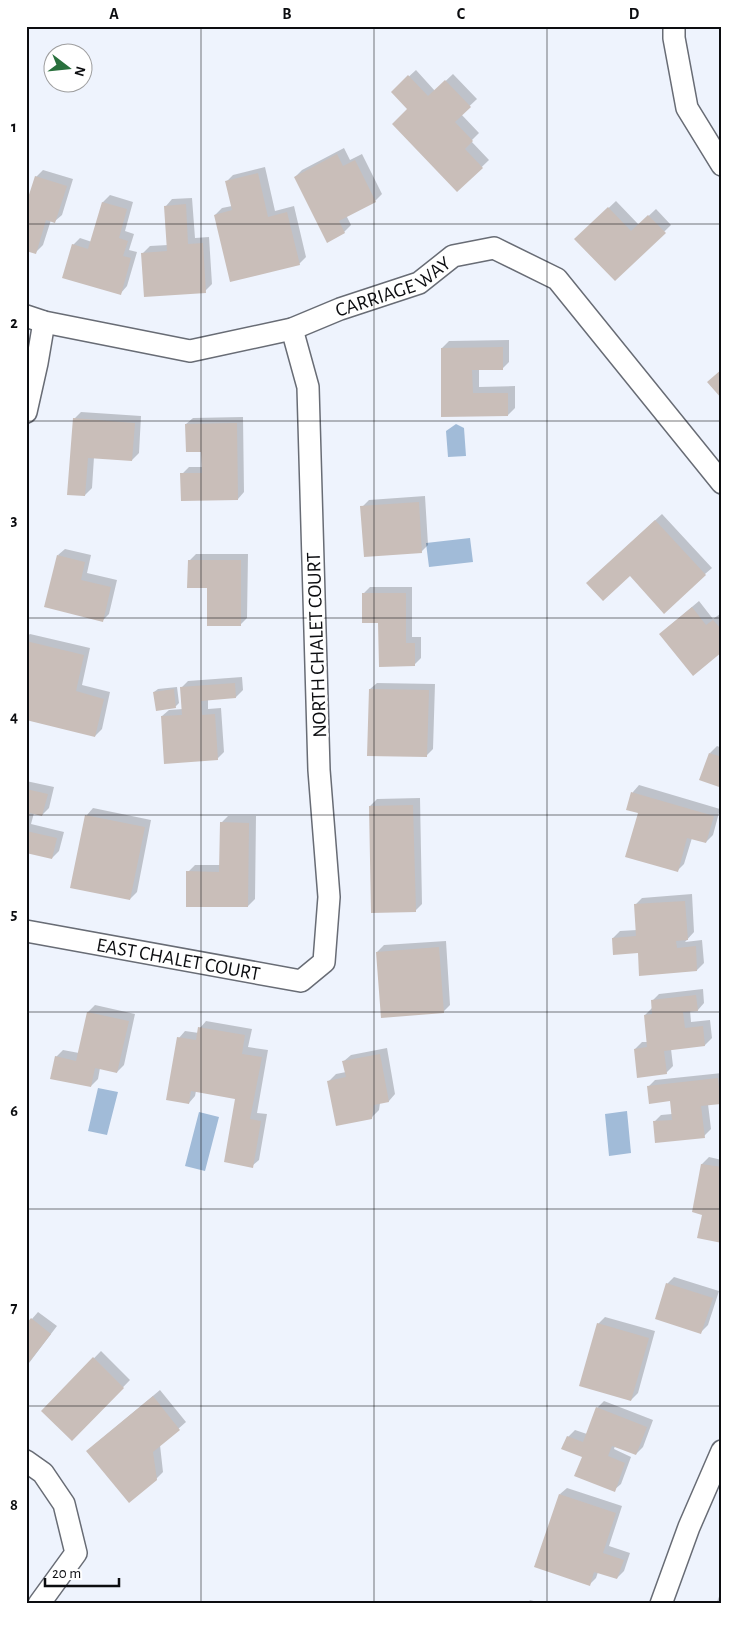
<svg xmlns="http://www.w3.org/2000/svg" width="748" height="1630" font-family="'Alegreya Sans',sans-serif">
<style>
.water{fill:#a1bbd8}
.shadow{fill:#0003}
.building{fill:#c9beb9}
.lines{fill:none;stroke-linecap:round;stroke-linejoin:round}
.minor-casing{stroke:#686c75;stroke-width:24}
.minor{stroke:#fff;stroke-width:21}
.grid{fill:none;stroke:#0c0d10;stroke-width:1;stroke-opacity:0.55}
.labels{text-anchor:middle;stroke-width:5;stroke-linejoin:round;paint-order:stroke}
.street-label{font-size:20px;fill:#0c0d10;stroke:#fff}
.neatline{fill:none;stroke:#0c0d10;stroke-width:2}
.grid-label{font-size:16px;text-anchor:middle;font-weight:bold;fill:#0c0d10}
</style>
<rect width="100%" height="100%" fill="#eef3fd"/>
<path class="water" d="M456,424L464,428L466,456L448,457L446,431Z
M470,538L473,562L429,567L426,543Z
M98,1088L118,1092L107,1135L88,1131Z
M627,1111L631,1153L609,1156L605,1114Z
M199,1112L219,1117L205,1171L185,1166Z"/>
<path class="shadow" d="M416,70L435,91L453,74L477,99L461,114L479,133L471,141L489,160L457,191L409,109L392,92Z
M344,148L350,160L362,154L382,194L375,201L346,215L351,225L344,232L295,177L302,170Z
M265,167L275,211L294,206L306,257L299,264L215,215L222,208L232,206L226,182L233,175Z
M43,170L73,179L62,215L55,221L51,220L43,245L36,252L26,249V198L29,199L36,177Z
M110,195L133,202L125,231L134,234L129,250L137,252L127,286L121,293L73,245L80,238L92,242L103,202Z
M192,198L195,238L209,237L212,284L205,291L143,253L150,246L168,245L166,206L172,199Z
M616,201L639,225L656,209L671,225L615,280L576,239Z
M509,340V362L502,369H479V387L515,386V408L508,415L442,416V348L449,341Z
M81,412L141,416L139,453L132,460L94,457L92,488L85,495L74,419Z
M243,417L244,492L238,499L182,474L189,467H203V450L186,424L193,418Z
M425,496L428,545L421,552L362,507L369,500Z
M662,514L712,568L705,574L595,576Z
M65,549L91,555L87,573L117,580L109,614L102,621L58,555Z
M196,554H248L247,618L240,625L189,561Z
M370,587H412V637H421V658L414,665L380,622L363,594Z
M699,601L713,619L720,614L722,615V650L667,628Z
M30,634L90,648L82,685L110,692L102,729L95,736L26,719V637Z
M242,677L243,690L236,697L208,699V709L221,708L224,752L217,759L162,716L169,710L183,709L181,688L188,681Z
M377,683L435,684L433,749L426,756L370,689Z
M177,687L179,703L176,706L157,709L154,692L158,689Z
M717,746L722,748V787L710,753Z
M26,781L54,787L49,808L42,815L34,813L31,824L64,832L59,851L52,858L26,852Z
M639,785L720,809L713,835L706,842L692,838L684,864L677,871L640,812L628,809L633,792Z
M420,798L422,904L415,911L370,806L377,799Z
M93,808L151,820L137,892L130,899L72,887L87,815Z
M228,816H256L255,899L248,906L188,872L195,865H220L221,823Z
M692,894L694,932L685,942L702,940L704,963L697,970L639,952L613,938L620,931L637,930L635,905L642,898Z
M446,941L450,1005L443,1012L377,952L384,945Z
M703,989L704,1003L698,1010H690L691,1022L710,1020L712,1038L705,1045L671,1049L673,1066L666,1073L635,1049L642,1042H648L645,1015L652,1008V1001L659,994Z
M95,1005L135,1014L124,1065L117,1072L100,1068L98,1079L91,1086L56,1057L63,1050L79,1053L88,1012Z
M206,1021L252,1029L248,1047L268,1050L257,1113L267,1114L259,1160L252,1166L236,1098L196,1091L195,1096L189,1103L179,1038L185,1031L199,1033L200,1028Z
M387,1048L395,1094L389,1101L380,1103L379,1110L372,1117L329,1081L336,1074L346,1072L344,1061L351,1055Z
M722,1073V1101L708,1104L711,1129L704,1136L654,1122L661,1115L672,1114L671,1100L648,1087L655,1080Z
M709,1157L722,1160V1242L703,1214L693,1211L702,1164Z
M674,1277L719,1291L708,1325L701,1332L667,1284Z
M38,1312L57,1326L26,1367V1326Z
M605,1317L655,1331L638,1393L631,1400L598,1324Z
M101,1351L130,1380L72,1440L43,1411Z
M160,1390L186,1422L160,1445L163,1472L156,1479L87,1451Z
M604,1401L653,1420L643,1447L636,1454L615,1446L614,1449L631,1457L621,1484L614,1490L583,1456L568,1437L575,1430L587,1434L597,1408Z
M567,1488L622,1506L609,1546L630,1553L624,1571L617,1578L598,1572L596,1578L589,1585L560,1494Z
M722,1589V1604H716Z
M530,1600L545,1604H527Z"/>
<path class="building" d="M408,75L428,96L445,80L471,107L455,122L473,141L465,149L483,168L457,192L392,124L407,109L391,92Z
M337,154L343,166L355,160L376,202L339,221L345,233L327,243L294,177Z
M258,173L268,217L287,212L300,265L230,282L214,215L232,210L225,181Z
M35,176L67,186L55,223L46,220L36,254L26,251V204Z
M102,202L127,209L119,238L128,241L123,256L131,258L121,295L62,278L72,244L88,249Z
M186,204L188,244L203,243L206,293L144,297L141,253L167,251L164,206Z
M608,207L631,231L648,215L666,233L615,281L574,239Z
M503,347V370H472L473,393H508V416L441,417V348Z
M722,369V399L707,382Z
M73,418L135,423L132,461L88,458L85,496L67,495Z
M237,423L238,500L181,501L180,473H202L201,452H186L185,424Z
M419,502L422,553L364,557L360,506Z
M655,520L706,575L664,614L630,576L603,601L586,583Z
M57,555L85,562L81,580L111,587L103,622L44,607Z
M188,560H241V626H207V588H187Z
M362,593H406V643H415V666L379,667L378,623H362Z
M692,607L706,625L713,620L722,630V652L693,676L659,634Z
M26,641L84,655L76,691L104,699L95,737L26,720Z
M235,683L236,698L201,701L202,715L215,714L218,760L164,764L161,716L182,715L180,687Z
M174,689L176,708L156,711L153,692Z
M369,689L429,690L427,757L367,756Z
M709,753L722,757V788L699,780Z
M26,789L48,794L42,816L30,813L27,824Z
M631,792L714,816L706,843L687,838L678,872L625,857L638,813L626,810Z
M413,805L416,912L371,913L369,806Z
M85,815L145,827L130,900L70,888Z
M220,822L249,823L248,907H186V871L219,872Z
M26,831L57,838L52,859L26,853Z
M685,901L688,940L676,941L677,948L696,946L697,971L639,976L638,953L613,955L612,938L636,936L634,904Z
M439,947L444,1013L381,1018L376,952Z
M696,995L698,1011L683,1012L685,1028L703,1026L705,1046L664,1051L667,1074L637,1078L634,1049L647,1047L644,1015L652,1014L651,1000Z
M87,1012L129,1021L117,1073L95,1068L91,1087L50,1079L55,1056L76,1061Z
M198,1027L245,1035L242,1054L262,1057L250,1119L261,1121L253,1168L224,1162L235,1099L191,1091L189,1104L166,1100L177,1037L196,1040Z
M380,1054L389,1102L374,1105L372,1119L336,1126L327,1081L346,1077L342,1061Z
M718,1078L721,1104L701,1106L705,1138L655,1143L653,1121L672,1120L670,1101L649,1104L647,1086Z
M701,1164L722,1167V1243L697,1238L702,1215L692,1212Z
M666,1283L713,1298L701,1334L655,1319Z
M31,1318L51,1334L26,1366V1324Z
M597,1323L649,1338L631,1401L579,1386Z
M93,1357L124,1388L72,1441L41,1411Z
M153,1396L180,1430L153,1452L157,1480L129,1503L86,1451Z
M596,1407L647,1427L636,1455L612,1446L608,1456L625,1463L615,1492L574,1476L582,1457L561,1449L567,1436L583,1442Z
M559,1494L616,1513L603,1553L624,1560L617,1579L594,1572L590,1586L534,1567Z"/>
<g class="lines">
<g class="minor-casing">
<g id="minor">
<path d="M674,26V38L687,108L722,165"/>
<path id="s1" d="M26,316L44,322L190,351L292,329L340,309L419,283L453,256L494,248L557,279L722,483"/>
<path d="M26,412L37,363L44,322"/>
<path id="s2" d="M26,931L301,981L324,962L329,897L319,770L308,387L292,329"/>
<path d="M26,1461L43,1473L64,1504L76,1553L39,1604"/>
<path d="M661,1604L689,1527L722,1451"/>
</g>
</g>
<use href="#minor" class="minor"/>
</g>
<path class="grid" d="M201,26V1604M374,26V1604M547,26V1604M26,224H722M26,421H722M26,618H722M26,815H722M26,1012H722M26,1209H722M26,1406H722"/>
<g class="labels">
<g class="street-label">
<text dy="7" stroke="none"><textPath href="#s1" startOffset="382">CARRIAGE WAY</textPath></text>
<text transform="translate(316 645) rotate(-92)" y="7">NORTH CHALET COURT</text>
<text dy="7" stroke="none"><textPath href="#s2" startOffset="155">EAST CHALET COURT</textPath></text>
</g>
</g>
<rect width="748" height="1630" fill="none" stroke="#ffffff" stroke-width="55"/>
<g transform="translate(68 68) rotate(106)"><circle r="24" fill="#ffffff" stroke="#9e9e9f"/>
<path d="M0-4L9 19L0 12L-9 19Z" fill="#29703d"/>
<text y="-8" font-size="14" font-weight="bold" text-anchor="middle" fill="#0c0d10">N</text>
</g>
<path d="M45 1578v8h74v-8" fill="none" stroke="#0c0d10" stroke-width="2.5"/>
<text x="52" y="1578" font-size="15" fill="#0c0d10" stroke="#ffffff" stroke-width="4" paint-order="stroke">20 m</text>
<rect x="28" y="28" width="692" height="1574" class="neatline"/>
<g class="grid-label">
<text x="114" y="19">A</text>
<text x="287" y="19">B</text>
<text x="461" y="19">C</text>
<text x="634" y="19">D</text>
<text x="14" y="132">1</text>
<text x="14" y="328">2</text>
<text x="14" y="525">3</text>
<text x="14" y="722">4</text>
<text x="14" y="919">5</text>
<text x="14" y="1116">6</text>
<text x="14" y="1313">7</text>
<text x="14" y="1510">8</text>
</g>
</svg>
